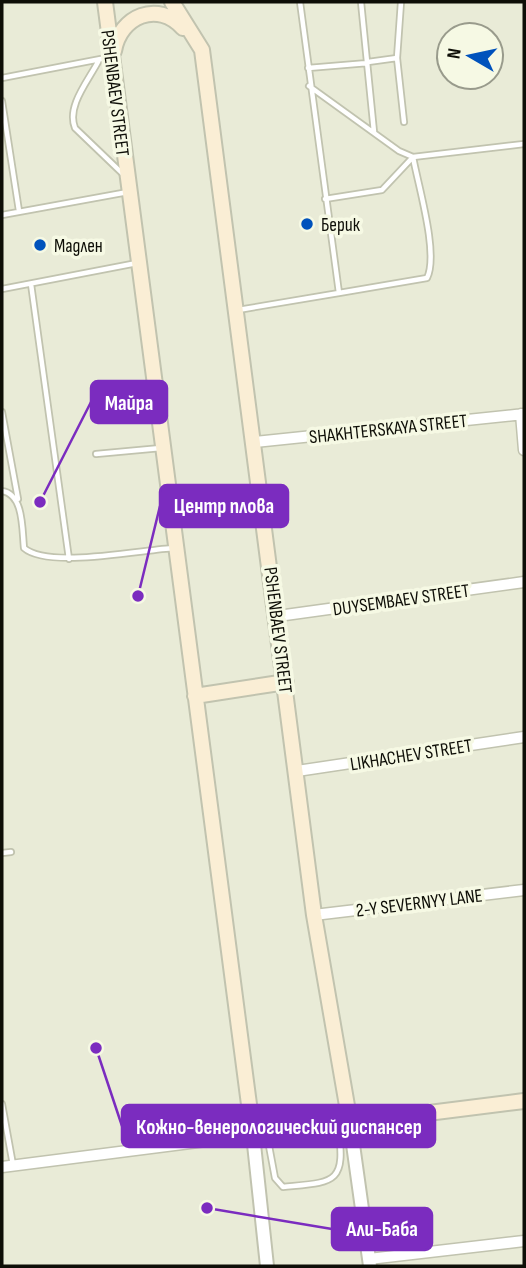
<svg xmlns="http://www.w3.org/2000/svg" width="526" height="1268" font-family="'Sofia Sans Condensed',sans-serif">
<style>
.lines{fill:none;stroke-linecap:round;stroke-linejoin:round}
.service-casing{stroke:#c1c3af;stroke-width:8}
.minor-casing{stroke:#c1c3af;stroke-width:13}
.tertiary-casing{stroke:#c1c3af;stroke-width:16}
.secondary-casing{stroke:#c1c3af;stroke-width:18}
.service{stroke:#fff;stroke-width:4.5}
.minor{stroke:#fff;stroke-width:10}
.tertiary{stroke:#fff;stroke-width:12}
.secondary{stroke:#faeed5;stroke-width:14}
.poi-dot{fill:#0052bc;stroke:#f6f9e4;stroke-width:2.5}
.labels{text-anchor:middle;stroke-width:7;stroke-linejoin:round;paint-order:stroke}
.street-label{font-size:19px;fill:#0e0e07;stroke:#f6f9e4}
.poi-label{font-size:19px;fill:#0e0e07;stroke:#f6f9e4;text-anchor:start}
.leader{fill:none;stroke:#7b2cbf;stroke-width:2.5}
.callout-dot{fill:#7b2cbf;stroke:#f6f9e4;stroke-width:2.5}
.callout{fill:#7b2cbf;stroke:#7b2cbf;stroke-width:2.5}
.callout-label{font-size:21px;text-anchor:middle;font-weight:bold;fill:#fff}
</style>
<rect width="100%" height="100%" fill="#e9ebd7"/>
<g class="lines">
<g class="service-casing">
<path id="service" d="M361,2L374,132
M397,58L401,2
M99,60C89,80 66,106 75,128L124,175
M368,62L397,58L404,122
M308,68L368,63
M2,78L111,57
M309,86L399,151L413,157C418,185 439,254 427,278L339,293
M2,101L19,211
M325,199L382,190L413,157L524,144
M2,215L128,192
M31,284L69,559
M2,289L137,263
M238,310L339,293L300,2
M2,412L18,499
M96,454L161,448
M2,491C24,494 22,530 24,548C48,569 140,550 174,548
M2,853L11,852
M2,1104L13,1165
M267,1135L275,1178L283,1187C333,1182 347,1185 338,1128"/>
</g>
<g class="minor-casing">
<path id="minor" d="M521,414L524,450
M255,442L524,414
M278,616L524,582
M297,771L524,737
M314,915L524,890
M2,1167L253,1135
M369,1259L524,1241"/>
</g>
<g class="tertiary-casing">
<path id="tertiary" d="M350,1123L370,1266
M253,1135L267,1266"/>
</g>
<g class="secondary-casing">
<path id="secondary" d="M105,2L253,1135L524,1101
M172,2L202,50L314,915L350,1123
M114,51C120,16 158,0 183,28
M195,696L286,682"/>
</g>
<use href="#service" class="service"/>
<use href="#minor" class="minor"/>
<use href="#tertiary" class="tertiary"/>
<use href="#secondary" class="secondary"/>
</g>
<g class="poi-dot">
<circle cx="307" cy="224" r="7"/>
<circle cx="40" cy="245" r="7"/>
</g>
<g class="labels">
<g class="street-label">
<text transform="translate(116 93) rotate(83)" y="7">PSHENBAEV STREET</text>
<text transform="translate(388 428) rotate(-6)" y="7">SHAKHTERSKAYA STREET</text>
<text transform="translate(401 599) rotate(-8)" y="7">DUYSEMBAEV STREET</text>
<text transform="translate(279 630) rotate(83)" y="7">PSHENBAEV STREET</text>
<text transform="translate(411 754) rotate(-9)" y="7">LIKHACHEV STREET</text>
<text transform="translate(419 902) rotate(-7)" y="7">2-Y SEVERNYY LANE</text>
</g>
<g class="poi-label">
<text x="321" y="231">Берик</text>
<text x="54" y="252">Мадлен</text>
</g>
</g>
<path class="leader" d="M40 502L91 402M138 596L160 506M96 1048L122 1126M207 1208L332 1229"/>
<g class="callout-dot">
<circle cx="40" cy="502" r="7"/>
<circle cx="138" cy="596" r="7"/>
<circle cx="96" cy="1048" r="7"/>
<circle cx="207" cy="1208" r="7"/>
</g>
<g class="callout">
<rect x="91" y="381" width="76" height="42" rx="7"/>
<rect x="160" y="485" width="128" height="42" rx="7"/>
<rect x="122" y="1105" width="313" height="42" rx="7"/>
<rect x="332" y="1208" width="100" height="42" rx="7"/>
</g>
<g class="callout-label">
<text x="129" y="410">Майра</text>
<text x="224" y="513">Центр плова</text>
<text x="279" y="1134">Кожно-венерологический диспансер</text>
<text x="382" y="1236">Али-Баба</text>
</g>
<rect width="526" height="1268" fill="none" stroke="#0e0e07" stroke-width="7"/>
<g transform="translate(470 56) rotate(279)"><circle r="33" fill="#f6f9e4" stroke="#999b8c" stroke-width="2"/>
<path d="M0-5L12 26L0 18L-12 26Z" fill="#0052bc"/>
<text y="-10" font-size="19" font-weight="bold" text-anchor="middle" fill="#0e0e07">N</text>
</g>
</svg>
